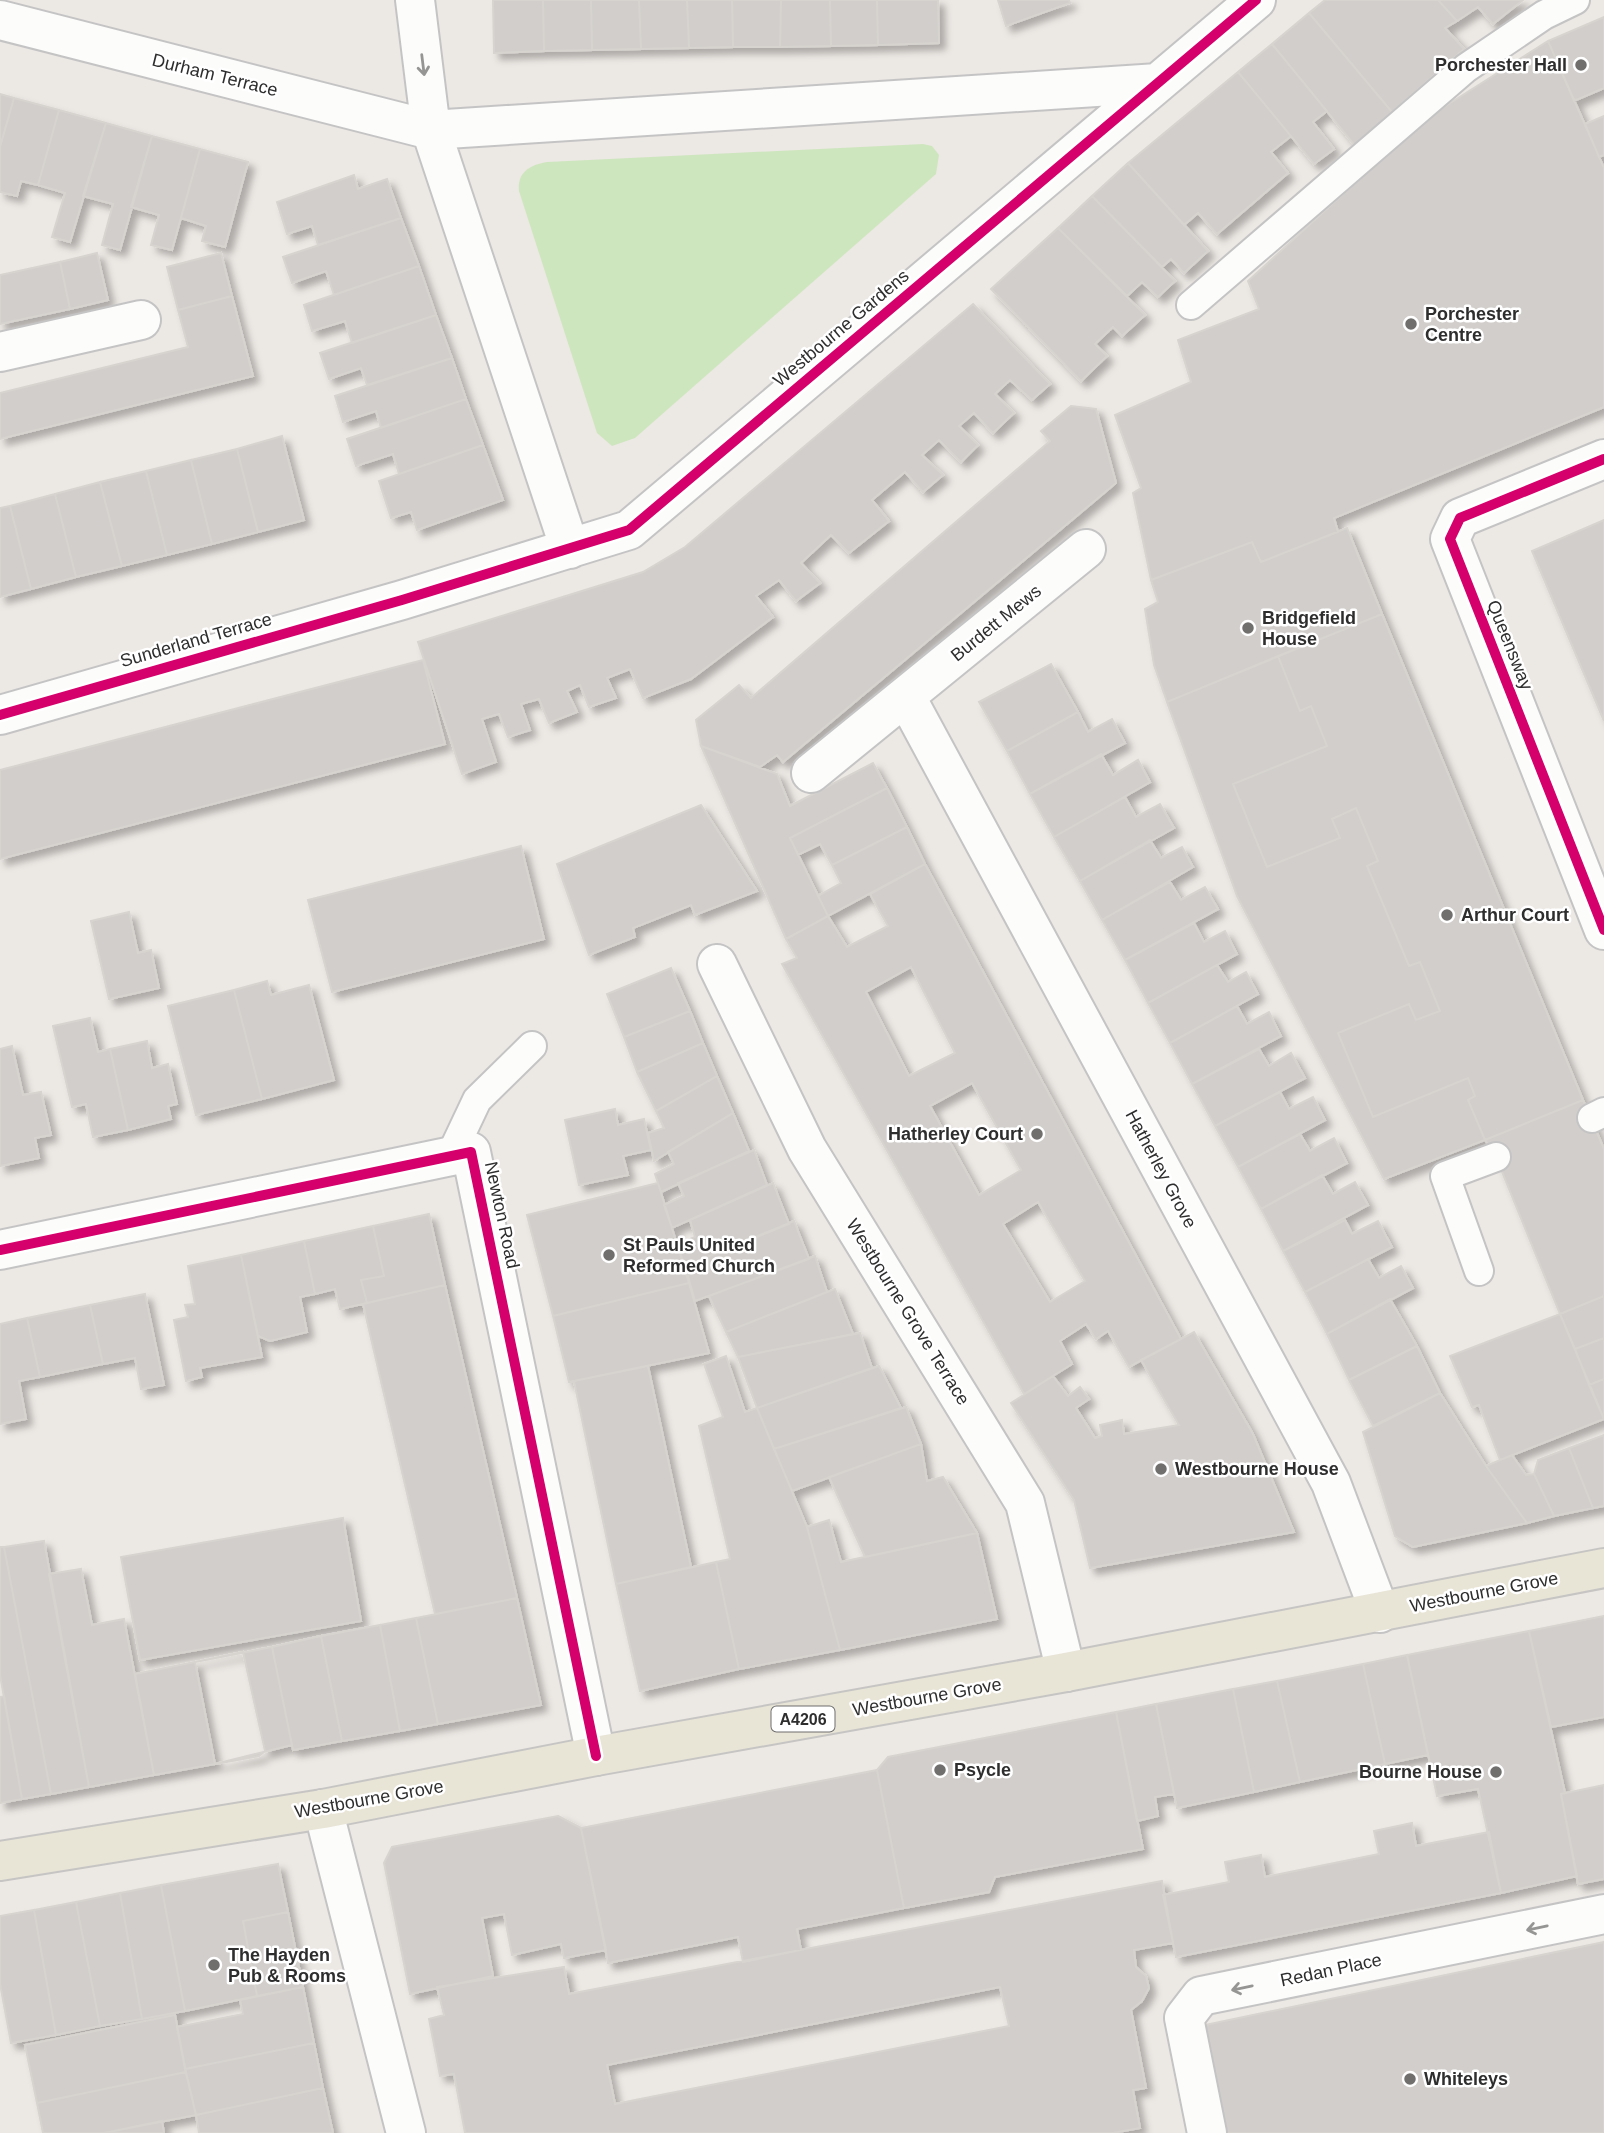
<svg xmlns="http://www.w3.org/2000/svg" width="1604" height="2133" font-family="Helvetica,sans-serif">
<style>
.green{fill:#cee6be}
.building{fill:#d1cecb;stroke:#d7d4d0;stroke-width:2;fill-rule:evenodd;filter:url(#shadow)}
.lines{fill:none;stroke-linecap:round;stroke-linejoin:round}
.service-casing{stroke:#c5c4c5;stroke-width:32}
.minor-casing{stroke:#c5c4c5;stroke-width:42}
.primary-casing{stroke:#c6c5c4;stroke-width:42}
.service{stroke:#fcfcfb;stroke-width:28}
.minor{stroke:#fcfcfb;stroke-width:38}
.primary{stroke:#e8e4d6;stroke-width:38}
.cycleway-casing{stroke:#fff;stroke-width:15}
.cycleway{stroke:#d6006c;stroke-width:10}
.oneway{stroke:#959594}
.poi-dot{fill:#706f6e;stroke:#fff;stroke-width:2.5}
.labels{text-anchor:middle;stroke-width:5;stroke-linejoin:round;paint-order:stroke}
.shield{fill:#fff;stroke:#6d6d6d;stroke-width:2}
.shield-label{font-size:16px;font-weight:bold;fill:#2e2e2e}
.poi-label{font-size:18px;font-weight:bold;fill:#2e2e2e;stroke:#fff;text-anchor:start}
.street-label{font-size:18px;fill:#2e2e2e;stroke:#fff}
</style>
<defs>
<filter id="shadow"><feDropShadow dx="6" dy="6" stdDeviation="3.5" flood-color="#0004"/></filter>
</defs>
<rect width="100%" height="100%" fill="#ece8e4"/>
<path class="green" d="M923,144L932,146L939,155L936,174L635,438L612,446L597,433L519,191C517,172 530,165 547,162Z"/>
<path class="building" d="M493,0H543L544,51L494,53Z
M543,0H591L592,50L544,51Z
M591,0H639L641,49L592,50Z
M639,0H687L689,48L641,49Z
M687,0H732L733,47L689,48Z
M732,0H781L780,47H733Z
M781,0H830L831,46L780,47Z
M830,0H877L878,45L831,46Z
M877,0H938L939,43L878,45Z
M998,0H1069L1070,3L1006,26Z
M1325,0H1438L1457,21L1445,28L1464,49L1392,112L1309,13Z
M1438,0H1523L1493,24L1478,7L1457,21Z
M1309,13L1392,112L1356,147L1272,44Z
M1604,17V88L1574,101L1548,41Z
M1548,41L1604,168V407L1334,518L1338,532L1261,562L1252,542L1151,580L1133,493L1141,488L1115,415L1191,382L1178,340L1259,309L1248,281L1425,119Z
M1272,44L1327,111L1313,122L1334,149L1314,164L1238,72Z
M1238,72L1291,136L1271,152L1288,173L1217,234L1198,213L1184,225L1128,163Z
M0,94L14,98L0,147Z
M14,98L59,110L38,185L21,181L17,196L0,192V147Z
M59,110L106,123L70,242L52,237L65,193L38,185Z
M1604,116V155L1599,157L1585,124Z
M106,123L152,136L120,250L102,245L113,204L83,196Z
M152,136L200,149L172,250L151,245L159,215L131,207Z
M200,149L248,162L225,247L202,241L206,226L181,218Z
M1128,163L1208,251L1184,273L1171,259L1162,267L1092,196Z
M354,175L358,189L387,179L401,218L318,245L312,226L287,234L277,202Z
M1092,196L1175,281L1158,297L1142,282L1127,296L1058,228Z
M401,218L419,266L334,295L326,271L292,283L283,257Z
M1058,228L1145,315L1122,336L1113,327L1095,344L1107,356L1081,381L991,289Z
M97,253L108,300L70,309L60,262Z
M221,253L232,296L178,310L167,267Z
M60,262L70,309L0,324V275Z
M419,266L436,315L352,343L345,321L312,331L304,305Z
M232,296L253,376L0,439V393L188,347L178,310Z
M973,304L1050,384L1032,400L1010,380L995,394L1014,413L993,433L974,413L959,426L978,445L961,462L939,440L922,455L943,475L923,492L905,472L872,500L889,521L849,553L831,535L801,563L820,583L796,601L779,580L756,596L773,617L691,679L643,698L630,669L607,678L616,698L589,707L580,685L567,691L577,712L549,723L539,699L521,704L530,730L508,737L499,714L482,719L496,762L462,774L418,642L643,572L685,547Z
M436,315L452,358L367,385L361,368L329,379L320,353Z
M452,358L466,399L381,428L376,411L343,422L335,396Z
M466,399L483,445L399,474L393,454L356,466L347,439Z
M1071,406L1096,409L1116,483L783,762L777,755L760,767L701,746L696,720L739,685L751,698L1050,441L1041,431Z
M282,436L304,520L258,532L237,449Z
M483,445L503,500L417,530L411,512L391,518L379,481Z
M237,449L258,532L212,544L191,460Z
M191,460L212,544L167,555L146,471Z
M146,471L167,555L122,566L100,482Z
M100,482L122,566L76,577L55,494Z
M55,494L76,577L31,589L10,506Z
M10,506L31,589L0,597V508Z
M1604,520V721L1532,551Z
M1347,528L1382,614L1167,702L1154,665L1145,609L1158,602L1151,580L1252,542L1261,562Z
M1382,614L1583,1100L1485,1140L1468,1100L1475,1096L1468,1078L1373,1117L1338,1033L1409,1004L1416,1020L1440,1011L1420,962L1409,966L1367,866L1378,861L1356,808L1332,819L1340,838L1267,867L1233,784L1327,746L1311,706L1300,711L1278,656Z
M1278,656L1300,711L1311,706L1327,746L1233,784L1267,867L1340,838L1332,819L1356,808L1378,861L1367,866L1409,966L1420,962L1440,1011L1416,1020L1409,1004L1338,1033L1373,1117L1468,1078L1475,1096L1468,1100L1485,1140L1384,1179L1237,896L1167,702Z
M423,660L445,744L0,859V770Z
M1051,664L1078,712L1007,751L979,702Z
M1078,712L1088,732L1112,719L1125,743L1030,794L1007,751Z
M701,746L777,774L790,806L873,763L887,788L790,838L828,916L786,939Z
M1101,754L1113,775L1138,760L1150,782L1054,837L1030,794Z
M887,788L907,827L832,865L820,844L798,855L790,838Z
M1125,797L1136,817L1160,804L1174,828L1080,881L1054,837Z
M701,805L757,891L695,915L691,905L633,928L635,937L589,955L557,864Z
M907,827L925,864L828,916L818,896L841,883L832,865Z
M1150,840L1161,858L1182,847L1193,867L1102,920L1080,881Z
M521,846L544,939L332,992L308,900Z
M925,864L1181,1339L1129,1367L1108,1331L1096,1339L1086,1324L1060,1341L1072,1364L1024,1394L782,964L797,958L786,939L828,916L847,947L888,926L870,894ZM911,967L955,1053L909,1076L866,992ZM972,1083L1021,1170L979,1195L930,1106ZM1038,1202L1085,1281L1050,1302L1003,1224Z
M1170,882L1181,900L1205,887L1218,909L1125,960L1102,920Z
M129,912L138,953L151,950L159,988L109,999L91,921Z
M1194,923L1204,942L1225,931L1237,954L1148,1003L1125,960Z
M1217,965L1228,982L1246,972L1258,994L1170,1043L1148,1003Z
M671,968L690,1011L624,1037L607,994Z
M267,981L271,995L309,985L334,1080L262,1099L234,990Z
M234,990L262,1099L196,1115L168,1006Z
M1237,1006L1247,1024L1269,1012L1281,1036L1192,1084L1170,1043Z
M690,1011L703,1043L637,1072L624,1037Z
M90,1018L98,1052L110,1049L128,1130L93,1137L86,1104L72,1107L53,1026Z
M147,1041L152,1068L168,1064L177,1104L168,1106L171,1119L128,1130L110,1049Z
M703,1043L717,1076L656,1111L637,1072Z
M12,1046L23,1095L41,1092L51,1135L35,1138L39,1158L0,1166V1049Z
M1259,1049L1269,1066L1291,1053L1305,1078L1215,1126L1192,1084Z
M717,1076L733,1113L654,1161L648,1133L664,1128L656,1111Z
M1280,1092L1289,1109L1313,1097L1325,1120L1238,1167L1215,1126Z
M1583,1100L1604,1149V1296L1560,1314L1496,1157L1485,1140Z
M615,1109L618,1125L644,1119L651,1150L623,1156L628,1175L579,1185L565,1120Z
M733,1113L749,1151L661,1192L655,1174L674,1164L668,1152Z
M1300,1134L1310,1151L1334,1138L1347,1163L1261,1209L1238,1167Z
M754,1150L767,1185L672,1228L664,1205L684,1196L678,1183Z
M1322,1175L1333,1194L1355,1182L1368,1205L1283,1251L1261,1209Z
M658,1183L689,1283L553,1316L527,1215Z
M773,1183L789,1224L685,1266L677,1244L695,1237L690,1220Z
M429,1214L445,1285L367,1303L361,1280L384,1276L373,1226Z
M1345,1220L1352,1234L1378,1221L1392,1247L1305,1292L1283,1251Z
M794,1221L809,1259L695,1301L685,1266Z
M373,1226L384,1276L361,1280L367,1303L340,1309L335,1289L315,1294L304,1241Z
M304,1241L315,1294L300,1297L307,1332L270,1341L258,1336L241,1255Z
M241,1255L262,1357L200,1368L202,1377L186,1381L174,1320L188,1317L185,1305L195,1304L188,1266Z
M815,1256L827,1292L726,1332L709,1296Z
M1368,1259L1379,1278L1401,1266L1413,1288L1327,1334L1305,1292Z
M689,1283L709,1353L569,1382L553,1316Z
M445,1285L517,1598L435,1614L363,1304Z
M835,1289L853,1334L738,1357L726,1332Z
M145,1294L164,1385L141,1389L135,1358L103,1364L90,1305Z
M1604,1296V1338L1575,1349L1560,1314Z
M1390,1299L1417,1346L1349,1380L1327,1334Z
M90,1305L103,1364L40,1377L27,1318Z
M1560,1314L1604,1419L1500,1460L1479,1405L1472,1407L1450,1356Z
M27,1318L40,1377L19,1381L26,1419L0,1424V1324Z
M1194,1332L1253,1434L1294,1532L1090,1568L1074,1500L1011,1403L1053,1376L1068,1396L1080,1387L1089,1399L1076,1408L1095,1438L1102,1436L1100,1425L1122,1420L1124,1434L1179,1425L1141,1360Z
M860,1333L872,1368L757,1408L738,1357Z
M1604,1338V1379L1589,1385L1575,1349Z
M1417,1346L1440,1393L1373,1426L1349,1380Z
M726,1356L745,1412L757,1408L807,1527L840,1650L739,1669L716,1562L730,1559L699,1426L723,1417L704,1364Z
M648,1366L691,1567L616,1584L574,1381Z
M879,1366L901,1408L774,1449L757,1408Z
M1604,1379V1419L1589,1385Z
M1440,1393L1486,1466L1527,1523L1413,1547L1395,1536L1363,1432Z
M906,1407L921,1444L792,1491L774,1449Z
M1604,1435V1506L1593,1508L1569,1448Z
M921,1444L927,1481L943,1477L977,1533L865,1557L829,1477Z
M1569,1448L1593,1508L1554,1516L1534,1474L1538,1460Z
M1512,1455L1526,1475L1534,1474L1554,1516L1527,1523L1486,1466Z
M343,1518L361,1621L140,1660L121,1557Z
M829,1520L841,1562L977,1533L997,1619L840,1650L807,1527Z
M44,1541L89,1787L51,1794L4,1547Z
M0,1547H4L51,1794L22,1799L0,1675Z
M716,1562L739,1669L640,1691L616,1584Z
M81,1569L92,1625L124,1619L154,1775L89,1787L49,1574Z
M517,1598L541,1705L438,1724L416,1618Z
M1604,1616V1717L1551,1727L1529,1631Z
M416,1618L438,1724L400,1731L380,1625Z
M380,1625L400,1731L342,1741L321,1636Z
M1529,1631L1565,1793L1561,1794L1577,1876L1501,1893L1478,1789L1437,1796L1407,1655Z
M321,1636L342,1741L293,1750L272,1647Z
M272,1647L292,1745L215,1764L195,1662Z
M243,1652L265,1751L259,1756L215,1764L195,1662Z
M1407,1655L1428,1755L1385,1764L1363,1664Z
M195,1662L215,1764L154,1775L135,1674Z
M1363,1664L1385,1764L1300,1782L1277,1681Z
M1277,1681L1300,1782L1254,1792L1233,1689Z
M1233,1689L1254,1792L1177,1808L1156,1704Z
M4,1696L22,1799L0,1803V1697Z
M1156,1704L1174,1794L1155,1797L1158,1816L1137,1821L1116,1712Z
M1116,1712L1143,1849L995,1877L989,1892L904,1908L877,1770L888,1757Z
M877,1770L904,1908L797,1929L801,1950L743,1962L738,1937L608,1963L581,1828Z
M1604,1785V1879L1578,1884L1561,1794Z
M558,1816L581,1828L606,1950L564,1958L561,1944L512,1955L504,1914L482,1918L493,1976L410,1994L384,1863L392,1847Z
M1412,1823L1416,1846L1489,1832L1501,1893L1176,1957L1163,1895L1229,1882L1225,1862L1261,1855L1265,1877L1379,1854L1374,1831Z
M278,1864L288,1912L243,1921L257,1996L185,2011L161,1885Z
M1162,1881L1173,1943L1134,1950L1136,1967L1146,1976L1149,1988L1142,2001L1131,2010L1146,2088L1133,2090L1140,2128L1113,2133H465L454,2074L440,2076L429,2019L444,2015L437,1987L564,1967L569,1994ZM1000,1987L1009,2026L615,2104L607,2065Z
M161,1885L185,2011L142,2019L120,1893Z
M120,1893L142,2019L100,2026L76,1902Z
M76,1902L100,2026L56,2035L34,1910Z
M34,1910L56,2035L11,2043L0,1984V1916Z
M288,1912L303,1987L257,1996L243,1921Z
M1604,1942V2133H1225L1205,2025Z
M303,1987L314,2043L185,2069L177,2027L243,2014L240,2000Z
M175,2015L186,2072L37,2103L25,2045Z
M314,2043L323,2088L196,2115L185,2069Z
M186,2072L196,2115L104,2133H43L37,2103Z
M323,2088L333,2133H199L196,2115Z
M162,2121L164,2133H104Z"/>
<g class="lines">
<g class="service-casing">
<path id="service" d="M1191,305L1466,68L1544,15L1575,0
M1592,1118L1604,1112
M450,1157L477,1100L532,1046
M1479,1271L1445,1176L1496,1157"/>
</g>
<g class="minor-casing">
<path id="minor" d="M0,20L431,130L415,0
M0,352L141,320
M1604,459L1460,518L1450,539L1604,930
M570,549L431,130L1158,83
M906,697L1331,1483L1380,1613
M0,715L402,600L629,530L1256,0
M811,773L1086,549
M717,964L807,1149L1025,1503L1066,1672
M0,1250L471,1152L596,1756
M323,1809L406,2133
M1207,2133L1184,2018L1201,1996L1604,1914"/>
</g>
<g class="primary-casing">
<path id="primary" d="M0,1861L323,1809L596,1756L1066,1672L1604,1568"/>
</g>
<use href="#service" class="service"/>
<use href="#minor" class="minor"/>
<use href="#primary" class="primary"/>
<g class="cycleway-casing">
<path id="cycleway" d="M1604,459L1460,518L1450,539L1604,930
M0,715L402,600L629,530L1256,0
M0,1250L471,1152L596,1756"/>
</g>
<use href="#cycleway" class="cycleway"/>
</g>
<defs><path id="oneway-shaft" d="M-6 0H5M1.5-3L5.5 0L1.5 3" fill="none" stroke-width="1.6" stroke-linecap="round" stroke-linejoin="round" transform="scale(1.75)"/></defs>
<g class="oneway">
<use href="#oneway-shaft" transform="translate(423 65) rotate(83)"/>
<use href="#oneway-shaft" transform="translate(1537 1928) rotate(168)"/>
<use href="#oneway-shaft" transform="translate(1242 1988) rotate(168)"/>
</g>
<g class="poi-dot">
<circle cx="1581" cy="65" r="7"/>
<circle cx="1411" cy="324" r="7"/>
<circle cx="1248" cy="628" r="7"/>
<circle cx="1447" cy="915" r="7"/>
<circle cx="1037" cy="1134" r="7"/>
<circle cx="609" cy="1255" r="7"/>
<circle cx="1161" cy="1469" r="7"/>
<circle cx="940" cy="1770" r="7"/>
<circle cx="1496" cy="1772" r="7"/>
<circle cx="214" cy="1965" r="7"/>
<circle cx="1410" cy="2079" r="7"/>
</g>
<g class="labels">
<rect class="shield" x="771.5" y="1706.5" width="63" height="25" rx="5"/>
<g class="shield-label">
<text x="803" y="1725">A4206</text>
</g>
<g class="poi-label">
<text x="1567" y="71" text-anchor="end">Porchester Hall</text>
<text x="1425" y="320">Porchester<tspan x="1425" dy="21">Centre</tspan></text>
<text x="1262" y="624">Bridgefield<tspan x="1262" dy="21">House</tspan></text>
<text x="1461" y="921">Arthur Court</text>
<text x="1023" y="1140" text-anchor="end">Hatherley Court</text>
<text x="623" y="1251">St Pauls United<tspan x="623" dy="21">Reformed Church</tspan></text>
<text x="1175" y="1475">Westbourne House</text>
<text x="954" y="1776">Psycle</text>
<text x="1482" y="1778" text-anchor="end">Bourne House</text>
<text x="228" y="1961">The Hayden<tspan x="228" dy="21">Pub &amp; Rooms</tspan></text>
<text x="1424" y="2085">Whiteleys</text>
</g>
<g class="street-label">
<text transform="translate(215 75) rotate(14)" y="6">Durham Terrace</text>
<text transform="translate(841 328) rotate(-40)" y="6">Westbourne Gardens</text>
<text transform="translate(996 623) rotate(-39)" y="6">Burdett Mews</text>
<text transform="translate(196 640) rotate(-16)" y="6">Sunderland Terrace</text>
<text transform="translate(1510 645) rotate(68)" y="6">Queensway</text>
<text transform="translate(1161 1169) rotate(62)" y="6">Hatherley Grove</text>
<text transform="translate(502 1215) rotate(78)" y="6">Newton Road</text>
<text transform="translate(908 1312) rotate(58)" y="6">Westbourne Grove Terrace</text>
<text transform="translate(1484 1592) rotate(-11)" y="6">Westbourne Grove</text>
<text transform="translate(927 1697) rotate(-10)" y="6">Westbourne Grove</text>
<text transform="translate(369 1799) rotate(-10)" y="6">Westbourne Grove</text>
<text transform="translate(1331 1970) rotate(-12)" y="6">Redan Place</text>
</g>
</g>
</svg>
